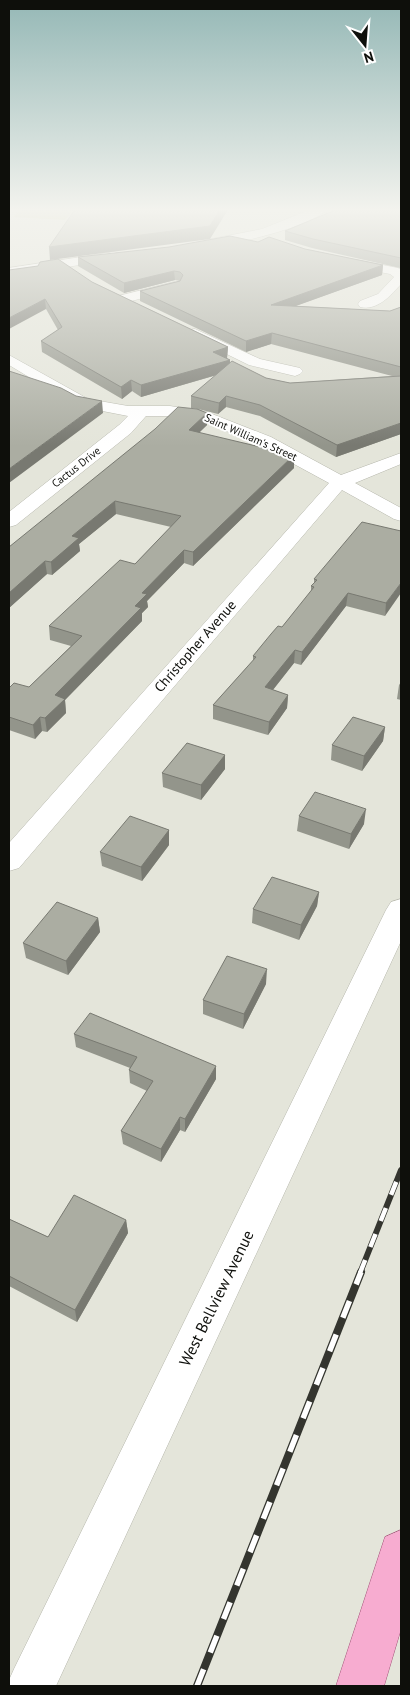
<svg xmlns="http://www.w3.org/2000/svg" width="410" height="1695" font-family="'PT Sans',sans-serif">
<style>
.green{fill:#c9ce9a}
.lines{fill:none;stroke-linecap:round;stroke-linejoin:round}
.minor-casing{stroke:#b5b6ab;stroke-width:1}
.major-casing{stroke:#a25177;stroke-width:1}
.minor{fill:#fff;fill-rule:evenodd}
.major{fill:#f7acd0;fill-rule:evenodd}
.rail-far1-casing{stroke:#34352f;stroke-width:6}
.rail-casing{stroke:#34352f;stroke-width:8}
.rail-far1{stroke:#fff;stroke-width:4.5;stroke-dasharray:14;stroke-linecap:butt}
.rail{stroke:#fff;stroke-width:5.5;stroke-dasharray:18;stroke-linecap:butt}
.wall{fill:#93958b}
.shaded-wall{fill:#787971}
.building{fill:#abada2;stroke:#787971}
.labels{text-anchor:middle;stroke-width:4;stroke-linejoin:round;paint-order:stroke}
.far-street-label{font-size:11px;fill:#0e0f0b;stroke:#fff}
.street-label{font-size:14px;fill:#0e0f0b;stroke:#fff}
.near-street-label{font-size:16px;fill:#0e0f0b;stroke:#fff}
</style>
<rect width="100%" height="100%" fill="#e4e5da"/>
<path class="green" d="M23,208H76L65,220L13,217Z"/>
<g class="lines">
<g class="minor-casing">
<path id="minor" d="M314,208H329C307,229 237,243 206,248L200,244L206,240L262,229Z
M114,252L118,253L120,256L118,259L9,276V268Z
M347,258L398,268L401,270V284C391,295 378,311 360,307L358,304L360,301L378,294L394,277L390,274L343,265L341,262L343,259Z
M175,282L182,286L180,289L123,303L116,299L118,296Z
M195,329L260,359L300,368L303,371L300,374L295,376L249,365L190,336L188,333L190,330Z
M9,355L88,399L128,406H170L207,412L271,437L341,475L401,453V464L355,483L401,508V521L394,519L342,490L19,868L9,871V843L329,483L259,445L198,419L170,416H146L131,433L16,525L9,527V512L119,425L128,416L77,406L9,365Z
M401,899V941L56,1686H9V1680L14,1669L386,910L391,902Z"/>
</g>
<g class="major-casing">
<path id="major" d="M401,1530V1629L384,1686H336L385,1537Z"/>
</g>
<use href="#minor" class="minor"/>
<use href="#major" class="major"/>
<g class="rail-far1-casing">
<path id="rail-far1" d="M360,1273L401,1170"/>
</g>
<g class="rail-casing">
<path id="rail" d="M197,1686L361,1272"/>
</g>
<use href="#rail-far1" class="rail-far1"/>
<use href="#rail" class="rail"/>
</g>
<path class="wall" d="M401,208V268H400L312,248L285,240V231Z
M258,242L305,249L383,265L382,275L295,306L390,311L401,307V434L336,457L260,416L226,407L218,414L198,409L207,413V425L199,433L294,455V468L193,566L184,563L147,601L148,607L142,613V621L65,700L66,713L47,732L42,731L35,739L9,730V688L29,687L71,646L50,640L49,626L135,564L171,527L116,514L79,544L80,551L52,575L47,574L9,608V547L197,409L191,408V396L217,375L141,397L132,391L122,399L42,352L41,341L58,330L46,309L9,270L92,282L228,347L227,358L230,360V363L266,378L290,383L392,376L271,344L246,352L140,301V291L180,281L175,280L124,293L78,266V257Z
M401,477V491L400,490Z
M401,531L385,616L346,606L301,665L294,663L273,690L288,695L287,708L268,735L213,719V705L253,661V656L282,627L311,592V586L314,583V579Z
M401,682V700L397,699L399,685Z
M385,727L383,741L362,771L331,760L332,745Z
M225,755V769L201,800L163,787L162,773Z
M299,816L364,824L349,849L297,831Z
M169,830V845L142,881L102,866L100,852Z
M319,892L317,906L299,940L252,923L253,909Z
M98,918L100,932L68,975L26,958L23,943Z
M266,984L243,1029L203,1014V1000Z
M74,1034L216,1079L185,1132L180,1130L161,1162L123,1144L121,1131L147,1091L130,1083L129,1070L130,1068L76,1047Z
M9,1219L48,1237L126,1220L128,1233L77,1322L9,1286Z"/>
<path class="shaded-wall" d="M221,208H229L210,239L50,260L49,247Z
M383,265L382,275L271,315V305Z
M174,271L175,280L124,293V283Z
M45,299L46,309L9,329V318Z
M272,333L271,344L246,352V341Z
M228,347L227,358L213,363V352Z
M230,360V371L141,397V385Z
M131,380L132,391L122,399L121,387Z
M226,396V407L218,414L219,403Z
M102,401L103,413L9,483V469Z
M207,413V425L189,442V430Z
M401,423V434L336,457L337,445Z
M294,455V468L193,566V552Z
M115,501L116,514L79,544L80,551L52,575L51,562L72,536Z
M184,550V563L147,601L148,607L142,613V621L65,700L66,713L47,732L45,718L55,695L135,606L142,593Z
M45,561L47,574L9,608V593Z
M401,583V593L385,616L386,603Z
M348,593L346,606L301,665L302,652Z
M295,650L294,663L264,701L265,687Z
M288,695L287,708L268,735L269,722Z
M40,717L42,731L35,739L33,725Z
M385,727L383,741L362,771L364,756Z
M225,755V769L201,800V785Z
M366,809L364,824L349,849L351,834Z
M169,830V845L142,881L141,867Z
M319,892L317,906L299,940L301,925Z
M98,918L100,932L68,975L66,961Z
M267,969L266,984L243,1029L244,1014Z
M216,1066V1079L185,1132V1119Z
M180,1117V1130L161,1162V1149Z
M126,1220L128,1233L77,1322L75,1310Z"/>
<path class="building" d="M76,208H221L210,226L49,247Z
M340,208H401V258L313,239L285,231Z
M230,236L258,242L269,237L305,249L383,265L271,305L390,311L401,307V367L272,333L246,341L140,291L180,281L183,275L180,272L174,271L124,283L78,257L169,247Z
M58,259L92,282L228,347L213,352L230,360L141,385L131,380L121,387L41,341L62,327L45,299L9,318V270L38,266L40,262Z
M232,361L266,378L290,383L401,376V423L337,445L260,405L226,396L219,403L191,396Z
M9,371L61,388L76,396L102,401L9,469Z
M178,407L197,409L207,413L189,430L294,455L193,552L184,550L142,593L147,594L135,606L141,608L55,695L65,699L45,718L40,717L33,725L9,717V688L14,683L29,687L82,636L49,626L120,560L135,564L181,516L115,501L72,536L79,538L51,562L45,561L9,593V547L155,429Z
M362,522L401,531V583L386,603L348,593L302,652L295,650L265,687L288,695L269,722L213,705L256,657L253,656L271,634L278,626L282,627L314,587L311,586L317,580L314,579Z
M353,717L385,727L364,756L332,745Z
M187,743L225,755L201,785L162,773Z
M315,792L366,809L351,834L299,816Z
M130,816L169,830L141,867L100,852Z
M272,877L319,892L301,925L253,909Z
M57,902L98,918L66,961L23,943Z
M227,956L267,969L244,1014L203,1000Z
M90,1013L216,1066L185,1119L180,1117L161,1149L121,1131L153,1081L129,1070L137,1057L74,1034Z
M74,1195L126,1220L75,1310L9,1276V1219L48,1237Z"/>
<linearGradient id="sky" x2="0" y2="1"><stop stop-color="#95b8b6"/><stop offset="0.47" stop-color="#f3f3ee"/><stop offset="1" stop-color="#f3f3ee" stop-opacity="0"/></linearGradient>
<rect width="410" height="446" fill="url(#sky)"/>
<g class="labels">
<g class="far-street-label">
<text transform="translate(251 437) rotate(24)" y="4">Saint William's Street</text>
<text transform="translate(76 467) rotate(-38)" y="4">Cactus Drive</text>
</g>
<g class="street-label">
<text transform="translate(195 646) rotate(-49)" y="5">Christopher Avenue</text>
</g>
<g class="near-street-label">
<text transform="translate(216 1298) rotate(-64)" y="6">West Bellview Avenue</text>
</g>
</g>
<rect width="410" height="1695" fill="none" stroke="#0e0f0b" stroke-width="20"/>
<g transform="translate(365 45) rotate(163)" stroke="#ffffff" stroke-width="4" paint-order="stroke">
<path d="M0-4L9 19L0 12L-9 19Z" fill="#0e0f0b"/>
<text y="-8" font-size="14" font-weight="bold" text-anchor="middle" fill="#0e0f0b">N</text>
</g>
</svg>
